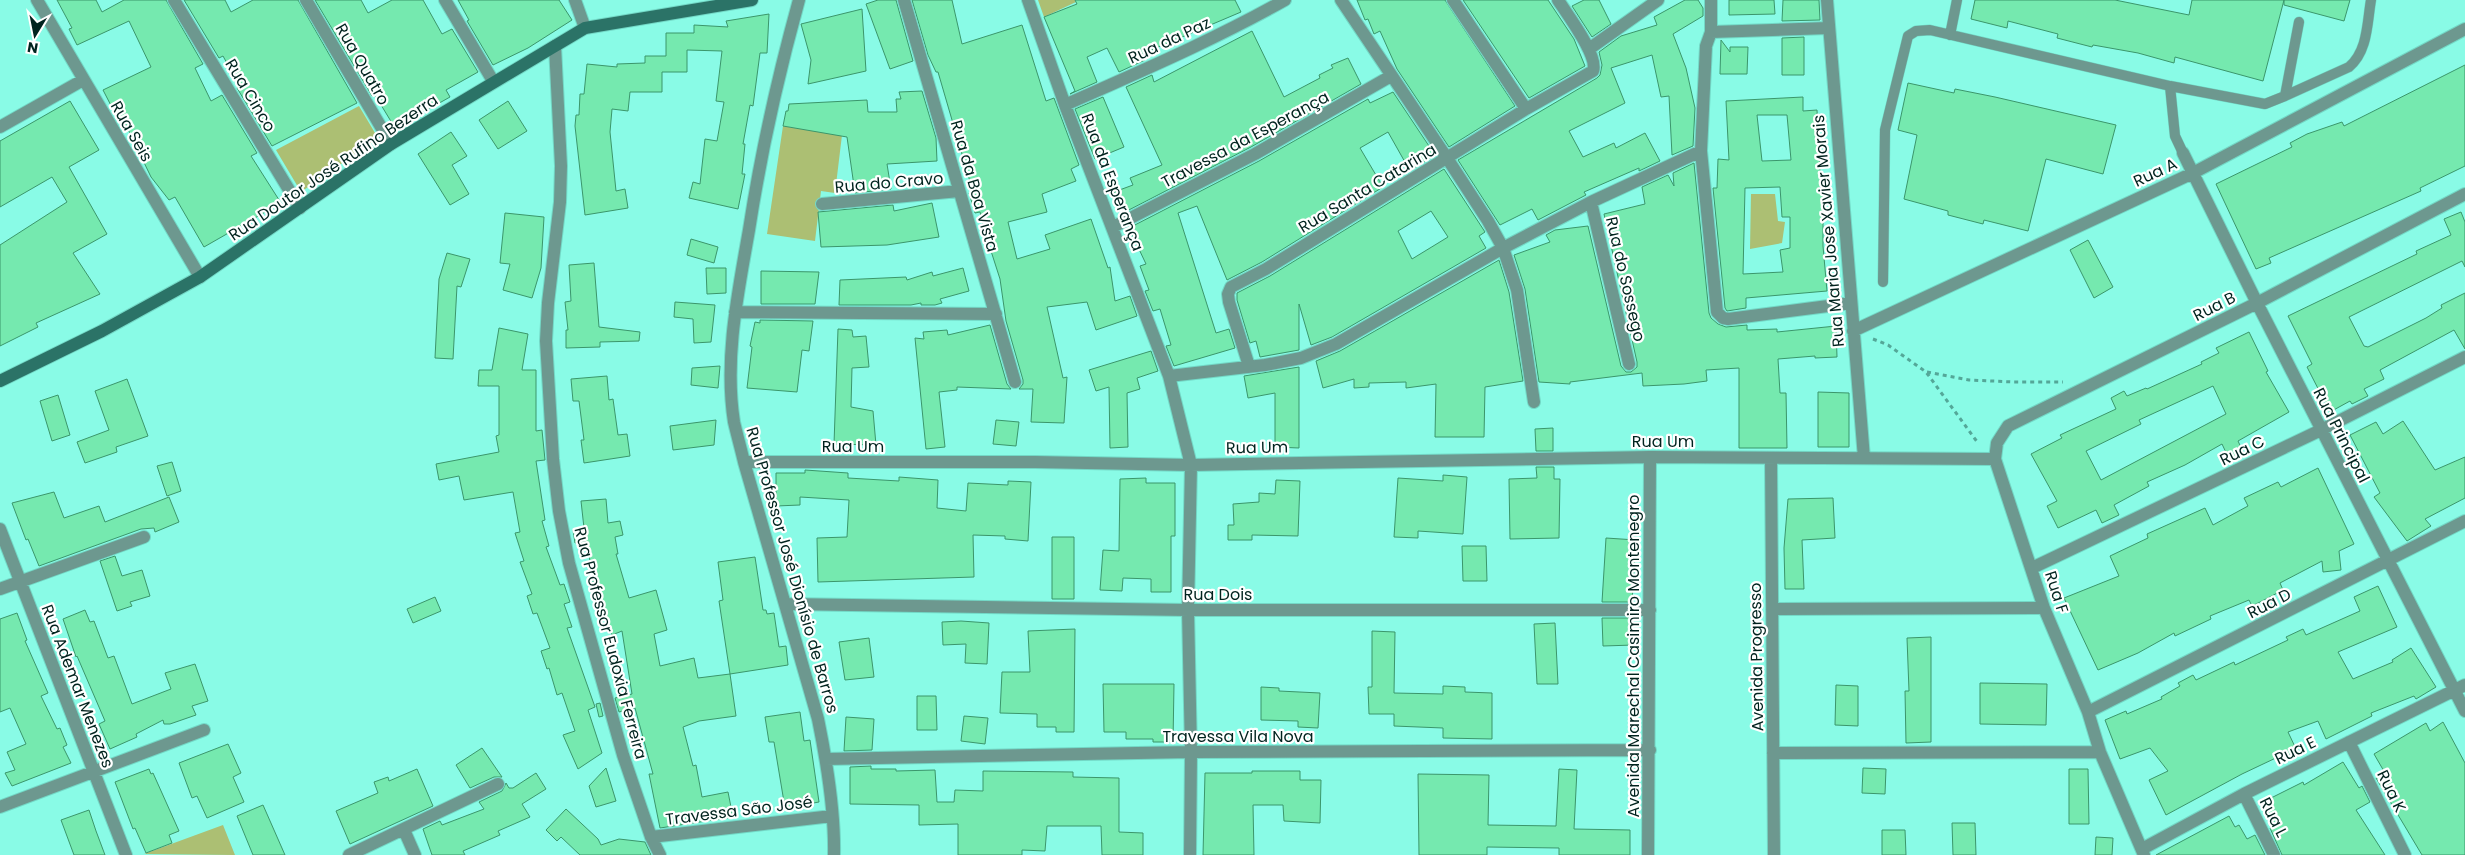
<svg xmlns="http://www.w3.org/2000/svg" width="2465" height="855" font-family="Poppins,sans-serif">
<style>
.green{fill:#acbf73}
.building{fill:#75e9af;stroke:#3b966b;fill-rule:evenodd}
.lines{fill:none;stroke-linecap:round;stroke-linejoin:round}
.service-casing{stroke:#73d8c6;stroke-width:11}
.minor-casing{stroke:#73d8c6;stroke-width:14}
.secondary-casing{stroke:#73d8c6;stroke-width:14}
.path{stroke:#54a798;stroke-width:3;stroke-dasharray:4 4;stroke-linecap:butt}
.service{stroke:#6d988f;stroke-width:10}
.minor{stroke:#6d988f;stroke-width:12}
.secondary{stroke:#2b7367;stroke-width:12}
.labels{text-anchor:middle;stroke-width:4.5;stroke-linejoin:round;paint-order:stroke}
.street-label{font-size:16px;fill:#00231e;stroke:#fff}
</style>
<rect width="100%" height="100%" fill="#89fbe6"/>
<path class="green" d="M1038,0H1075L1076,2L1044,17Z
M359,106L378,138L301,192L276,150Z
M783,126L842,135L835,193L821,191L815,241L767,234Z
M1751,194H1775L1778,221L1785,222L1782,243L1750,249Z
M223,825L235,855L144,854Z"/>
<path class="building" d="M57,0H96L102,12L124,0H166L203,64L195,68L211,101L222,95L257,153L251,156L281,203L204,247L175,197L169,200L151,177L124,121L120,123L103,90L151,67L129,21L77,45L69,29L72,28Z
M184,0H225L231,12L253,0H298L357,103L272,146L237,88L240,87L223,56L219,58Z
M315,0H361L368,13L392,0H423L442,34L452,29L478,72L446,90L450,97L395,128L375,95L372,96Z
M458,0H559L572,20L528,48L493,65L467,21L469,20Z
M878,0H896L913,61L890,69L866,4Z
M912,0H952L962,44L1022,25L1046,101L1054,98L1079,165L1071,169L1076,181L1042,194L1047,212L1008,222L1017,259L1050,249L1045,235L1091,219L1108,268L1110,267L1115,301L1130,296L1137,316L1096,330L1087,302L1047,307L1063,378L1067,377L1064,423L1031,422L1033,389H1019L1023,384V380L1006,321L1000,279L991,251L994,250L990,229H984L980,212L975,213L969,193L973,192L938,72H936L928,55Z
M1075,0H1235L1241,12L1142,54L1145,60L1119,72L1107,48L1087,57L1097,82L1070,94L1075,91L1044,17L1077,4Z
M1357,0H1445L1515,106L1449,147L1397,69L1380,31L1374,34L1368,19L1365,20Z
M1463,0H1548L1574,39L1585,66L1529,98Z
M1584,0H1599L1611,24L1592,37L1572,6Z
M1685,0H1698L1703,8V16L1673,34L1686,68L1695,108L1693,146L1672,155L1669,96L1661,97L1652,55L1611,68L1625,103L1569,131L1583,157L1614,143L1616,148L1645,133L1660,161L1639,171V168L1584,192L1586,195L1538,220L1532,209L1500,225L1458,160L1597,78L1600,75L1602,65L1599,52L1621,36L1657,25L1654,17Z
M1729,0H1774L1775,14L1729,15Z
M1783,0H1819L1820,20L1782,21Z
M1975,0H2115L2189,15L2192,0H2284L2263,81L2175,57L2174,63L2138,53L2093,45L2092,47L2057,38L2058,34L2008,21L2007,28L1971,19Z
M2284,0H2350L2344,21L2284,5Z
M862,9L866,71L808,84L811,60L801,24Z
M769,14L767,53H760L753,106L750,105L743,144H745L742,174H745L738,209L689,198L693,182L700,184L705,139L717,141L724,102L716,101L722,51L687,50V72H662V92H630L628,111L612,109L610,132L616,191L625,189L628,208L585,215L575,126L576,115H579L580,94H584L587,64L617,67V64L645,63V56H666V33H694V25L728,27L726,21Z
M1252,31L1284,97L1320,78L1319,75L1333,68L1331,65L1348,58L1361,84L1251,147L1123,213L1114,192L1133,185L1130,178L1162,165L1126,87L1152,75L1154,82Z
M1804,37V75H1782V38Z
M1721,40L1730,52V47H1748L1747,74H1720Z
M2465,65V166L2420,188L2421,191L2269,258L2271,263L2256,269L2216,184L2292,147L2290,143L2307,134L2342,122L2344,126Z
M1908,83L1954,93L1955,89L1995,97L2116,125L2103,174L2046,159L2028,231L1984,220L1983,224L1948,215V211L1904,199L1917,135L1898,130Z
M922,91L936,138L937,161L887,164L891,189L855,193L847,137L783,126L786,111H788L789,104L867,100L868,112H897L896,99H901L899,92Z
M1393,92L1435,155L1410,171L1388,132L1360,148L1383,187L1262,262L1227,280L1197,206L1178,213L1216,333L1229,329L1235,348L1174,366L1166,346L1171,345L1160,309L1153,311L1145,291L1149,290L1140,266L1146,264L1129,228L1259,161L1368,99L1370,103Z
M1103,97L1124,147L1095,159L1075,109Z
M1803,97V111L1817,110L1821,193H1823L1824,215H1823V246L1827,291L1746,298V308L1727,311L1725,308L1713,188H1717L1718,159L1729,160L1726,101ZM1757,115H1787L1791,160L1762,161ZM1780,187L1782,217H1790V248L1780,250L1783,272L1743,274L1745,188Z
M70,101L99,150L69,167L107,234L73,253L100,294L36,323L38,327L0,346V245L67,202L52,177L0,207V141Z
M508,101L527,131L498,149L479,120Z
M451,132L467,156L452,165L469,194L450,205L418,154Z
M1694,163L1709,313L1711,318L1718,324L1726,327L1747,325V330L1777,329V332L1836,326L1837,357L1815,358V356L1778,359L1780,393H1786L1787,448H1739V368L1706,370L1707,381L1684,384L1643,386L1642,373L1570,382V384L1539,382L1525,289L1514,255L1550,242L1546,235L1555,230L1588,226L1621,366L1626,372H1631L1637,367V362L1604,214L1645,204L1642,187L1668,175L1674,186L1673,173Z
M1444,169L1485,232L1479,236L1486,248L1332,337L1311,345L1299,304V350L1260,357L1256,341L1250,343L1237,300V293L1270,276ZM1431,211L1448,237L1412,259L1398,231Z
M932,203L939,237L887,245L821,247L818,212L893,205L894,211Z
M2461,212L2465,222V267L2462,261L2349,317L2364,346L2368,347L2426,318L2442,308L2441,305L2465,293V349L2454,330L2380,370L2384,379L2364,389L2368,396L2352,404L2350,401L2330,412L2307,367L2312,364L2288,316L2417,254L2416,251L2451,235L2444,219Z
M505,213L544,217L541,268L532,298L503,290L510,264L500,263Z
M691,239L718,247L714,263L687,255Z
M2088,240L2113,287L2094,298L2070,250Z
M447,253L470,259L461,287L457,286L453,359L435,358L439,279Z
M1499,260L1509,292L1523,381L1485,387L1484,437H1435L1436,384L1406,388V382L1369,383V387L1354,388V379L1323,388L1316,361L1340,351Z
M594,263L599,327L640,332L639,341L600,342V347L566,348V330H568L565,302L571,301L569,265Z
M706,268H726V293L707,294Z
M963,268L969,291L940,299L942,303L935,305H921V303L911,305H839L840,280L906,277L907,280L932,272L933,276Z
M761,271L819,272L815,304H761Z
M675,302L715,305L711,342L694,343L693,319L674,317Z
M760,320L813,321L809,351L802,350L797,392L747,388L752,347L750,346L755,322L760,323Z
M990,325L1007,384L1011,389L957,387V390L939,392L945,447L926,449L915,338L924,339L923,332L947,330L948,335Z
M499,328L528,334L522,370H536V431L542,430L545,460L536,461L545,520L542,521L549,546L546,547L560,585L564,584L570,602L564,604L572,627L567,628L595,707L588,710L602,753L578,769L563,735L575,731L562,693L557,695L549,668L547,669L541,651L550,648L537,613L533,614L527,596L532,594L520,562L524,561L515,533L520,532L513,492L464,500L459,476L439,480L436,464L499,452L496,436L499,435V386H478L479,370H492Z
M838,329L852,330L853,337L866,336L869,367L852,368L851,407L873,411L876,445L834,444Z
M2249,332L2268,371L2266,372L2289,412L2238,441L2244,454L2230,461L2222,444L2185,465L2147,482L2149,486L2114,505L2119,515L2102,523L2096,510L2058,528L2047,506L2057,501L2031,454L2062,438L2060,435L2116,409L2111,398L2124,391L2127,396L2146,388L2147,389L2202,364L2201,362L2219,353L2216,348ZM2213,386L2226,414L2101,480L2086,451L2141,424L2139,420Z
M1151,351L1158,371L1137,378L1140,389L1127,393L1128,447L1110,448L1109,387L1096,391L1089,370Z
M720,366L718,388L691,385L692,368Z
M1299,367V448L1275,447V393L1248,398L1244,376Z
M607,376L609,400L613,399L618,435L627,434L630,456L584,463L581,440H584L579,401H573L571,379Z
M127,379L148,436L116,447L117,452L85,463L77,442L109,430L95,391Z
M1818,392L1849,393V447H1818Z
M58,395L70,435L52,441L40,401Z
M716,420L714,445L673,450L670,426Z
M996,420L1019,422L1016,446L993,444Z
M2403,421L2435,470L2465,457V498L2425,519L2431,526L2407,541L2374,497L2380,493L2350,435L2376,422L2383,434Z
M1553,428V451H1536L1535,429Z
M172,462L181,491L167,496L157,466Z
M1536,467H1554V479H1560L1559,538L1510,539L1509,479L1537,478Z
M2318,468L2354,544L2339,551L2341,570L2323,572L2322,561L2280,583L2283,590L2266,599L2252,606L2249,600L2210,616L2211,619L2175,636L2174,633L2138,653L2098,670L2064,598L2119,576L2110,556L2148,538L2147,534L2205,508L2213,525L2248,506L2244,498L2278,482L2281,487Z
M805,470L848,473V478L899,481V477L938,480L937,508L966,511L968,483L1008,485V481L1031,482L1028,541L1005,539V536L973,535L974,577L818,582L817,538L847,537L849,500L800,497V505L776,506V473H805Z
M1443,475L1467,477L1463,534L1418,531V538L1394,537L1398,478L1443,481Z
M1146,478V483H1175V536H1171V592H1151V579L1123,578L1122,591L1100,590L1103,550L1119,551L1120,479Z
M1276,480L1300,481L1298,536L1252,535V540H1228V525H1234L1233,504L1259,502V493L1275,494Z
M54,492L64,518L99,506L105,522L169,497L179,522L155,532L154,528L141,529L39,566L28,539L26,540L12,503Z
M1833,498L1835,538L1802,540L1804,589H1785L1784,548L1788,499Z
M606,499L608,523L620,521L623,535L615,537L618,554H616L629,598L656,590L667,630L654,634L660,666L694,658L698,678L730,674L736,716L699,721L683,727L693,766L696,765L702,797L728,792L733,817L660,828L649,774H653L635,708L619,712L615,698L632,694L622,631L612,635L593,581L587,541L575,543L573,530L584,528L581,501Z
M1052,537H1074V599H1052Z
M1606,538L1636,540L1632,602H1602Z
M1462,546H1486L1487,581H1463Z
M115,556L122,576L142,570L150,596L130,602L132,606L117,611L100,561Z
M755,557L763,610H766L767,614L774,613L779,647L786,646L788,665L730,674L719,601L723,600L718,562Z
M2378,586L2397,627L2338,652L2353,679L2393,662L2392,660L2411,648L2436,687L2416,699L2414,696L2371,713L2372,716L2326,739L2318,721L2288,732L2297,751L2282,759L2280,756L2242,774L2166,815L2149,780L2168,771L2150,748L2120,759L2105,720L2126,711L2127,714L2162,699L2161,697L2180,686L2178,683L2193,675L2196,680L2234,662L2235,665L2288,640L2286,637L2303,629L2306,635L2360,611L2354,597Z
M435,597L441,611L413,623L407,609Z
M85,610L90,622L94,621L108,658L114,656L132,704L171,689L165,673L195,664L208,701L192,706L196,715L170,724H164L163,720L136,734L137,737L110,749L99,724L105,721L77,656L76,657L63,619Z
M17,613L27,640L25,641L48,693L41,696L57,729L60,728L67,745L63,747L71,763L12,786L5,773L15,770L7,752L26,744L10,708L0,712V619Z
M1602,618H1631L1634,645L1603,646Z
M961,621L989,623L987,664L965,663L966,644L943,645L942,622Z
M1555,623L1558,684H1537L1534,624Z
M1075,629L1074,732H1056V727H1037V714L1000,713L1002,672H1030L1028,631Z
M1372,631L1395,632L1394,693L1443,694V686L1465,687V692L1492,693V739L1443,738V728L1394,726V714H1369L1368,687H1372Z
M1931,637V742L1906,743L1905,691H1909L1907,638Z
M869,638L874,677L845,680L839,642Z
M1980,683L2047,684L2046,725L1980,724Z
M1103,684H1174L1173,742H1153V739H1126V732H1104Z
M1836,685L1858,686V726L1835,725Z
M1261,687L1279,688V691L1320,693L1318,728L1298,727V721L1261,720Z
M917,696H936L937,730H917Z
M600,703L603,716L599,717L596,704Z
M800,712L804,741L810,740L819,802L785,808L774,742H769L765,717Z
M964,716L988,718L985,744L961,741Z
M846,717L874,719L872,750L844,751Z
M2443,722L2465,763V855H2422L2376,778L2385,773L2374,754L2426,723L2430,731Z
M228,744L241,773L233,777L244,802L207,818L197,796L192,798L179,763Z
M482,748L502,777H494L470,788L456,765Z
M2343,762L2359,788L2362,786L2370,802L2356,810L2385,855H2282L2270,828L2274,825L2263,802L2303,782L2304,785Z
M871,766V769H896V771L935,770L937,802H954L955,790L983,791V771L1073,772V777L1119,778V832L1143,833V855H1102L1101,826H1047L1045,851L1022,850V855H958V824L919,825V805L850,804V767Z
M606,768L616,801L596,807L589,786Z
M1863,768L1886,769L1885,794L1862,793Z
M149,769L151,774L153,773L179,831L169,835L172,843L146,853L135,828L133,829L115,782Z
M417,769L433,806L350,844L336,811L378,793L374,782L388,777L389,781Z
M1559,769L1577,770L1574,829L1630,830V855H1559V848L1487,847V855H1419L1418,774L1489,775L1488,825L1556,826Z
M2069,769H2088L2089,824H2069Z
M1252,771H1300V780H1321L1320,823L1284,821L1283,805H1253L1254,855H1203L1205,773H1252Z
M536,773L546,789L522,804L530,817L498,831L500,835L463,851L465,855H432L423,829L440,821L442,825L484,809L479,802L502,791L506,783L509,788H513Z
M263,805L285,855H253L237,816Z
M566,809L598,839L601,845L619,839L645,842L651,855H580L561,837L557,841L546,830Z
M89,810L96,831L105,855H74L61,820Z
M2229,816L2235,827L2239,825L2247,839L2255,835L2265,855H2156Z
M1952,823H1975L1976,855H1953Z
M1882,830H1905L1906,855H1882Z
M2096,837L2113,838L2112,855H2095Z"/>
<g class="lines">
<g class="service-casing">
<path id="service" d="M1950,35L1957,0
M2170,86L2175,136L2183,153
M2285,96L2349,67C2368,51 2367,23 2371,0
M1883,282L1885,130L1908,36L1916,31L1930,30L2170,86L2265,104L2285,96L2299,22"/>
</g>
<g class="minor-casing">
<path id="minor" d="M37,0L200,277
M174,0L300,208
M306,0L391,144
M445,0L493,81
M575,0L585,28
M799,0C778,76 761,152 749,230C738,293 724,358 734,422C737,435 741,449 744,462L818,719C827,763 835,810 834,855
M904,0L1015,382
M1028,0L1065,105L1169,376L1191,465L1188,610L1191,752L1190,855
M1341,0L1447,158L1488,221L1503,248L1517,290L1534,402
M1453,0L1526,109
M1711,0V32L1706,46L1701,151L1717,312L1723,318L1728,319L1851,303
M1827,0L1864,458
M1711,32L1828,28
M555,46L561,166L560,202L548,303L546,341L553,459L559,511L569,563L623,755L651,837L660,855
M1589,49L1658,0
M1065,105C1139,72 1214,40 1285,0
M0,127L83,80
M2183,153L2257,303L2465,711
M1591,202L1629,364
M822,204L959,191
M1113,227L1255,154L1391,76
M735,312L996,314
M1853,331L2193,173L2465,29
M1249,366L1229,302L1228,294L1231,287L1266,269L1526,109L1593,71C1599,56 1567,14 1558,0
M1169,376L1265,365L1301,358L1336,344L1503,248L1591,202L1701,151
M1771,458L1774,855
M1995,459L1997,443L2008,426L2257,303L2465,194
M744,462H1035L1191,465L1650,457L1995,459L2044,608L2088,712L2100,752L2144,855
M0,529L126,855
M2032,568L2321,430L2465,357
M0,589L144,537
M786,604L1188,610H1650
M1772,609L2044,608
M2088,712L2465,521
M2349,742L2405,855
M1773,753L2100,752
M826,759L1191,752L1650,750
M2244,794L2274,855
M0,807L204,730
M404,830L415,855
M651,837L832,816
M2142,849L2244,794L2465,685
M349,855L498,784
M1648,855L1650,457"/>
</g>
<g class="secondary-casing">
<path id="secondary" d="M0,381L102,331L200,277L391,144L585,28L752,0"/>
</g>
<path class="path" d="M1873,339L1888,345L1926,372L1978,443
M1927,372L1969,380L2014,382H2063"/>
<use href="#service" class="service"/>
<use href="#minor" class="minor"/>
<use href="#secondary" class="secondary"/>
</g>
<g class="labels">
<g class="street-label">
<text transform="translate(1169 40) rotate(-25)" y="6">Rua da Paz</text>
<text transform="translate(363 64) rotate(60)" y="6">Rua Quatro</text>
<text transform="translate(251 95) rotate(59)" y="6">Rua Cinco</text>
<text transform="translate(132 131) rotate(60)" y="6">Rua Seis</text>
<text transform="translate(1245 139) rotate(-28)" y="6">Travessa da Esperança</text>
<text transform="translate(333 167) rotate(-34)" y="6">Rua Doutor José Rufino Bezerra</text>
<text transform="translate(2155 172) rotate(-25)" y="6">Rua A</text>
<text transform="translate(889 182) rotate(-5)" y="6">Rua do Cravo</text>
<text transform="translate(1113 182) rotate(69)" y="6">Rua da Esperança</text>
<text transform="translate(975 186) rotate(74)" y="6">Rua da Boa Vista</text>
<text transform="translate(1367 188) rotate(-31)" y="6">Rua Santa Catarina</text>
<text transform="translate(1828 231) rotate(-95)" y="6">Rua Maria Jose Xavier Morais</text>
<text transform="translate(1626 279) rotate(77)" y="6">Rua do Sossego</text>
<text transform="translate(2214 306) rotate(-27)" y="6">Rua B</text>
<text transform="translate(2342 435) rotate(63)" y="6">Rua Principal</text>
<text x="1663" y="447">Rua Um</text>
<text x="853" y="452">Rua Um</text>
<text transform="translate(1257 447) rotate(-1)" y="6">Rua Um</text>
<text transform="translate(2242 450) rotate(-26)" y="6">Rua C</text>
<text transform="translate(793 570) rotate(74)" y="6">Rua Professor José Dionísio de Barros</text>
<text transform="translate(2057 592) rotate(72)" y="6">Rua F</text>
<text x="1218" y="600">Rua Dois</text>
<text transform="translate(2269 603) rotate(-27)" y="6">Rua D</text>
<text transform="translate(611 643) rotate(75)" y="6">Rua Professor Eudoxia Ferreira</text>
<text transform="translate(1633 656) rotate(-90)" y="6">Avenida Marechal Casimiro Montenegro</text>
<text transform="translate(1756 657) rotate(-91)" y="6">Avenida Progresso</text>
<text transform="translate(78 686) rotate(69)" y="6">Rua Ademar Menezes</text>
<text x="1238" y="742">Travessa Vila Nova</text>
<text transform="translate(2295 750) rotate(-26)" y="6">Rua E</text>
<text transform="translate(2392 791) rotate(64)" y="6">Rua K</text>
<text transform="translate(739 810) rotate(-7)" y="6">Travessa São José</text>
<text transform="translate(2274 817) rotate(63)" y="6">Rua L</text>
</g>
</g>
<g transform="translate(35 35) rotate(190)" stroke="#ffffff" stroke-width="4" paint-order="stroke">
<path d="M0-4L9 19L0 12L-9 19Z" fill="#00231e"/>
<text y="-8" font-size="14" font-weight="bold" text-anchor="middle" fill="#00231e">N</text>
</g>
</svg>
